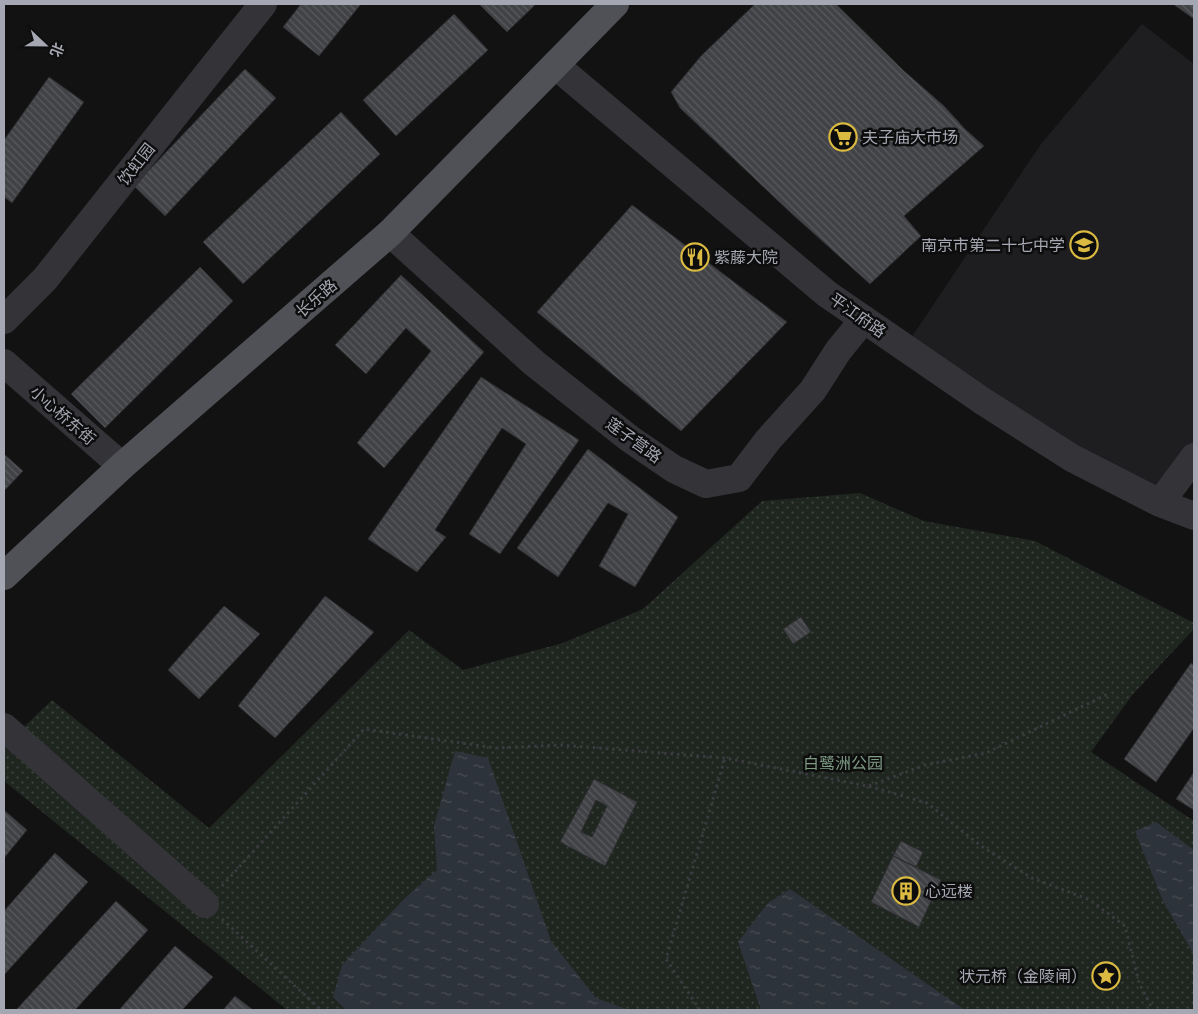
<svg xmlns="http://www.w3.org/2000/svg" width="1198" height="1014" font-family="'Sofia Sans Condensed','Noto Sans SC',sans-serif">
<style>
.built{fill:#1e1e20}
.park{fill:url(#park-dots)}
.water{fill:url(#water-ripples)}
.building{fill:url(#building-back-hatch);stroke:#2d2c2f;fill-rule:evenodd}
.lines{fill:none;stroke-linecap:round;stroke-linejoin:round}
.path{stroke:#3a3a3f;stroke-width:3;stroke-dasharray:2.5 4;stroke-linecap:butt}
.minor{stroke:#343438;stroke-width:28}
.major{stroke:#505156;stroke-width:28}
.labels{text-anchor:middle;stroke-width:5;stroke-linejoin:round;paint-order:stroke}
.poi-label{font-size:16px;fill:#a5a8b2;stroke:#0d0d0e;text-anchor:start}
.street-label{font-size:16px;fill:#a5a8b2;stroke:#0d0d0e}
.park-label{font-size:16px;fill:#7e9b83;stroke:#0d0d0e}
</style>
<defs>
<pattern id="park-dots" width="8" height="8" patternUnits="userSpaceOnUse" patternTransform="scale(1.25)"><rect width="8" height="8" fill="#1f2620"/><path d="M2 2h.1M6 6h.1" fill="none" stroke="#3d433e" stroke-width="1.8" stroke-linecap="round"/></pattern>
<pattern id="water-ripples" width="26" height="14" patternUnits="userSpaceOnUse" patternTransform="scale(1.25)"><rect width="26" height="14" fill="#2d333a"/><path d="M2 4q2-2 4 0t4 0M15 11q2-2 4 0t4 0" fill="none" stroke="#484e54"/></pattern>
<pattern id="building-back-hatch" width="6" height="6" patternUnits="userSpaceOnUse" patternTransform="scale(1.25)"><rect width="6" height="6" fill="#414246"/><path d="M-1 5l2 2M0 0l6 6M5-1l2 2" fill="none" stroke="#595a5e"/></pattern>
</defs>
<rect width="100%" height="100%" fill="#121213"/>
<path class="built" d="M1142,24L1194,64V457L1160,503L905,347L1041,144Z"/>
<path class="park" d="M860,493L924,521L1035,541L1194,623V629L1133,694L1091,752L1194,821V1010H287L4,781V746L52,700L209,828L409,630L463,670L563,643L643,609L762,501Z"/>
<path class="water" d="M455,751L488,758L551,941L596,998L629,1010H346L333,997L342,965L404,899L437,870L434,826Z
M1156,822L1194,850V955L1163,901L1135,831Z
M790,889L965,1010H761L738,942L768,903Z"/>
<path class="building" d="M301,4H361L319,56L283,27Z
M479,4H536L507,32Z
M755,4H836L903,70L944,106L965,129L984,146L904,216L921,236L870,284L791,213L680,108L671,92L701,56Z
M1173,4H1194V19Z
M454,14L488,50L396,136L363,100Z
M245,69L276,98L165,216L134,186Z
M49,77L84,102L12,203L4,197V140Z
M341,112L380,154L243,284L203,242Z
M632,205L787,322L681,431L537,312Z
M200,267L233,301L105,428L71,394Z
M401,275L484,352L384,468L357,443L431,351L406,328L366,374L335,345Z
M481,377L579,440L500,554L469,534L526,444L502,428L435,530L446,537L417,572L368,539Z
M588,449L678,517L635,587L599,566L628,514L608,503L558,577L517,548Z
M4,454L23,471L4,491Z
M325,596L374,632L275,738L238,706Z
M224,606L260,634L199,699L168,670Z
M801,617L811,632L793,644L783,629Z
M1191,663L1194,665V728L1156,782L1124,759Z
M1194,772V810L1176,799Z
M594,779L637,802L605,866L560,842ZM596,800L607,806L592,837L581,832Z
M4,810L27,830L4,858Z
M901,841L923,852L916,867L893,856Z
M55,853L88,882L4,975V911Z
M893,856L941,880L919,927L871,902Z
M116,901L148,930L75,1010H16Z
M175,946L213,977L182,1010H119Z
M235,996L253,1010H223Z"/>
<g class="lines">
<path class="path" d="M869,786L925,765L986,753L1110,693
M222,886L364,729L496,748L560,745L725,758L872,787L927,803L981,846L1032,878L1090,900L1125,926L1139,983L1153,1010
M222,919L321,1010
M700,1010L666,959L725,758"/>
<path class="minor" d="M555,65L827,294L984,402L1072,458L1160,503L1194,516
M390,233L534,363L630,439L674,469L706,484L739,478L768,440L813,390L838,351L864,319
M4,320L45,279L263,4
M4,363L122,466
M1160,503L1194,457
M4,727L205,904"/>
<path class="major" d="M4,576L122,466L390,233L615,4"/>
</g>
<defs>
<g id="supermarket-ring" transform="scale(1.4375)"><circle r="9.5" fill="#0d0d0e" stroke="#dbba42" stroke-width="1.5"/><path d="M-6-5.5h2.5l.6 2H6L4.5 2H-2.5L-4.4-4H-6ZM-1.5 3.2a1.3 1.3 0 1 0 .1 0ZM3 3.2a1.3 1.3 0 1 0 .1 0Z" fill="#dbba42"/></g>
<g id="school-ring" transform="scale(1.4375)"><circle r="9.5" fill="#0d0d0e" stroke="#dbba42" stroke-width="1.5"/><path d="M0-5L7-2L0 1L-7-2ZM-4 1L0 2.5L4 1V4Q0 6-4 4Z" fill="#dbba42"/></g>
<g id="restaurant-ring" transform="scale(1.4375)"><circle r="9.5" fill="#0d0d0e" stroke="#dbba42" stroke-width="1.5"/><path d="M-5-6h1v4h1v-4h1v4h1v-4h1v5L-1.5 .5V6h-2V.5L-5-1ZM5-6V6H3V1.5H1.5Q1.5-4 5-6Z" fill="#dbba42"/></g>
<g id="building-ring" transform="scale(1.4375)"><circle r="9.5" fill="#0d0d0e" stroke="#dbba42" stroke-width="1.5"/><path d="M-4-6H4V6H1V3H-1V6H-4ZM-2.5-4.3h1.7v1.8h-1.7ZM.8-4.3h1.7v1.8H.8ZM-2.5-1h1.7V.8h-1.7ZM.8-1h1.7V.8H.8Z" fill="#dbba42"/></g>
<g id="sight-ring" transform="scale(1.4375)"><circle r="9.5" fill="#0d0d0e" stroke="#dbba42" stroke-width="1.5"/><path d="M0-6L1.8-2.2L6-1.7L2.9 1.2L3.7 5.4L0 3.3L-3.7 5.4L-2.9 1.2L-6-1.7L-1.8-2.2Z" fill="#dbba42"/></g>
</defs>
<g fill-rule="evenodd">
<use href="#supermarket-ring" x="843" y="137"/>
<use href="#school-ring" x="1084" y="245"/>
<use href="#restaurant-ring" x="695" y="257"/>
<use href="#building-ring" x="906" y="891"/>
<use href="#sight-ring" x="1106" y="976"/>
</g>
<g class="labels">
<g class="poi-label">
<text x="862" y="143">夫子庙大市场</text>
<text x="1065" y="251" text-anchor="end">南京市第二十七中学</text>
<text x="714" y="263">紫藤大院</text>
<text x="925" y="897">心远楼</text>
<text x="1087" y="982" text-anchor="end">状元桥（金陵闸）</text>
</g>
<g class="street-label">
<text transform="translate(136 164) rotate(-52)" y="6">饮虹园</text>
<text transform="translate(316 298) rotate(-41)" y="6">长乐路</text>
<text transform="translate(858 315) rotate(35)" y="6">平江府路</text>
<text transform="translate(63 415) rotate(41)" y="6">小心桥东街</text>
<text transform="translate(634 440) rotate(36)" y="6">莲子营路</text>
</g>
<g class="park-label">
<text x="843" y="769">白鹭洲公园</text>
</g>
</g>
<rect width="1198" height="1014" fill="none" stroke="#a5a8b2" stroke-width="10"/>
<g transform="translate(45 45) rotate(112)" stroke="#0d0d0e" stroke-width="4" paint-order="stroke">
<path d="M0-4L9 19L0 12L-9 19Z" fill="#a5a8b2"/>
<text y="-8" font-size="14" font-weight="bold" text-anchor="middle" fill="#a5a8b2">北</text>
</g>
</svg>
